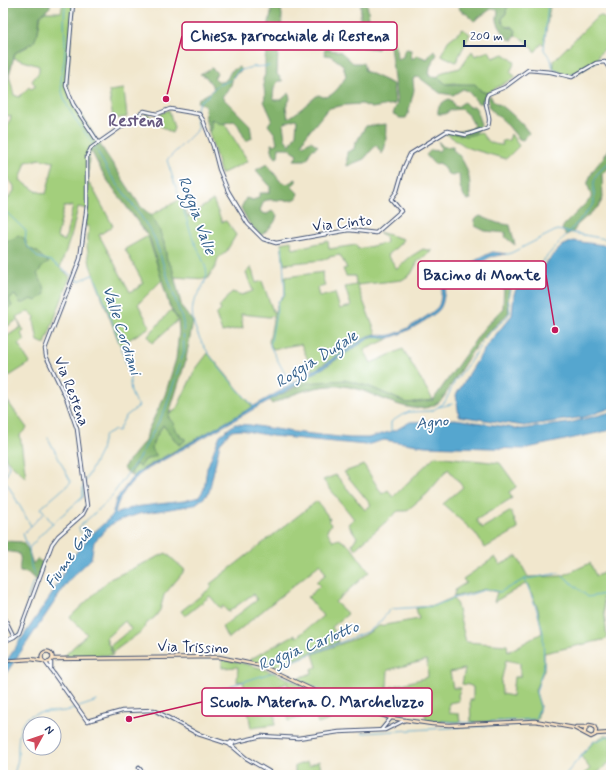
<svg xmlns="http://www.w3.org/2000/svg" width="614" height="778" font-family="Mynerve,sans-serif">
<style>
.green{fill:#a3cf7c;stroke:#5f7f6d;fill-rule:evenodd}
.forest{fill:#82b26c;stroke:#4e7065;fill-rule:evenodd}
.water{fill:#54a6cf;stroke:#386a96}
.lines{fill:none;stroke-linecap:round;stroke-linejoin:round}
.stream{stroke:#54a6cf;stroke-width:1}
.tertiary-casing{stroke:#3b4b6f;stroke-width:4.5}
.secondary-casing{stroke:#3b4b6f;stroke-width:4.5}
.tertiary{stroke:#fff;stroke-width:2.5}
.secondary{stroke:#fde5c5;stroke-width:2.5}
.labels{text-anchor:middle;stroke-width:3.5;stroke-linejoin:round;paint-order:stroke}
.street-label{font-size:15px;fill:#1b2f5e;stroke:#fff}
.water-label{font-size:16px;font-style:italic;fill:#325f8b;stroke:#fff}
.quarter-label{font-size:17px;font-weight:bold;fill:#685a81;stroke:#fff}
.leader{fill:none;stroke:#c2185b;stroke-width:1.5}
.callout-dot{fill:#c2185b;stroke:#fff;stroke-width:1.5}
.callout{fill:#fff;stroke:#c2185b;stroke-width:1.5}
.callout-label{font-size:16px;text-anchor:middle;font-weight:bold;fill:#1b2f5e}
</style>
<rect width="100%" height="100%" fill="#fff"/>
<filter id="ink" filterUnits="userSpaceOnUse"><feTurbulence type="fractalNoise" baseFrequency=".025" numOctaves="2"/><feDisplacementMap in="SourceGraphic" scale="8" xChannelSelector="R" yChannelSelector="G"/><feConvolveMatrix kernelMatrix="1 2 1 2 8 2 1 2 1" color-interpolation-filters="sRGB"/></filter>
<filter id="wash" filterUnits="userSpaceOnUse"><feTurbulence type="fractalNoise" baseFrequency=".012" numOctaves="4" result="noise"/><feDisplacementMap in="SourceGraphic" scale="16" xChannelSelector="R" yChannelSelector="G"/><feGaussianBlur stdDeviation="0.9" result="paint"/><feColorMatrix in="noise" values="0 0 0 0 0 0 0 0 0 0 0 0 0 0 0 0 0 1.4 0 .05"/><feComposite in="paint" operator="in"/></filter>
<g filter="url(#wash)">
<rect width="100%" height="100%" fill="#f1e7cd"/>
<path class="green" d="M63,3H74L67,82L70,97L99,143L89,155L88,185H91L113,226L99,235L130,292L138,288L143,282L125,249L148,236L162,280L138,304L150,327L120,345L90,265L87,246L89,226H85L88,209L78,207L72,233L60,268L70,277L45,344L38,341L34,321L35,317L29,311L16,317L24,331L21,334L25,340L18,344L30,363L3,380V339L21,327L17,320L3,329V200L6,201L14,191V186L3,172V130L9,124L11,116L3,115V94L9,75L14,95L19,97L29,87L31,89L36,86L32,81L39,72V66L14,58L15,53L27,47L38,32L41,14L46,12H61ZM40,159L54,162L46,194L36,191L20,180L26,162ZM73,206L65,240V241L57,237L64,207Z
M513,3H549L550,6L544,45L542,43L535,52L526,41L515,35L516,31L511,26L507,27L503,23L502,19L506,13V9Z
M598,16H602L611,25V44L599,54L597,61C580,71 574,81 554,69L553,61Z
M463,29L470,34L456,62L441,55L448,41Z
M472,51L475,56L489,51L493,58L504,54L515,62L510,72L516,77L487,93L481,91L478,87L454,83L446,84L439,78H436L443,72L460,68Z
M124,89L127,117L113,119L109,91Z
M169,110L174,128L172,133L149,119L145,112H148V115L156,120L162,117L160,114Z
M211,119L221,124L224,123L248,161L221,174L209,132L211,128Z
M448,132L466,136L481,132C486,141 492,145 503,145L502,141L509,140L511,134L519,146L506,159L468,148L445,133Z
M181,199L188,217L213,200L222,222L226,221L236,235L226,252L218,258L216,266L207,279L174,277L172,267L167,260L164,243L151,215Z
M379,232L403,239L400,244L388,255L397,269L410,257L423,249L432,251L418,261L411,274L402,280L357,285L376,334L360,341L313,371L301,344L273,349L269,342L274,315L269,317L241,314L243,328L222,332L216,315L221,310L219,307L232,292L242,295L253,291L246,273L251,267L256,283L262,281L274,314L278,302L285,295V277L324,272L322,275L325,286L317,288L319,297L335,293L340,309L351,306L345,287L356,285L355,276H346L343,269L347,268L340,255L329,257L323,260L284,264L281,243L291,241L293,249L328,241L329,249L356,245L358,249L386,243L385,237Z
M171,310L178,320L152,343L148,336Z
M380,336L390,338L364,350L371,363L403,349L433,400L407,403L368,386L305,383L291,388C303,379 315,373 328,365C343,356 362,337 380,336Z
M208,353L253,407L142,469L133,477L131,473L136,464L141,466L145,460L156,456L152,451L153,442L163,425L178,444L181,438L171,423L168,414L176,410L195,370Z
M3,395L27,428L20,435L26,478L6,459L3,442Z
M435,456L500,463L515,484L516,487L509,492L512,498L476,520L482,528L511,511L518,529L485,548L475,533L443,504L463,487L448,469L427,494L406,511H398L355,549L352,544L357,537L348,524L354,519L323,480L336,475L365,510L371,505L344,472L364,465L382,494L388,490L393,497Z
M317,501L330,519L328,521L331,524L327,531L333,541L339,539L350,546L369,572L335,602L348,614L332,627L336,634L338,642L272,668L249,660L294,635L297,637L323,616L308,597L320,586L316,582L326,574L320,564L228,639L222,627L257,600L253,594L228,612L223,606L220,608L210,596L185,616L181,611L212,587L210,584Z
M166,553L185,570L164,595L160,610L155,617L147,623L142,631L113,652L110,646L131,629L125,621L106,638L113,655L64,656L87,634L70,617L110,579Z
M517,556L528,577L562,576L590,563L596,576L611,570V595L603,597L607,639L544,653V670L535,690L540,705L537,720L471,722L470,700H473V687L469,685L462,684L465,669L450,672L453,688H461L458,695L459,701L449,703V713L459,714L460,722L426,720L424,707L384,713L386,689L351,701V704L298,680L299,678L312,673L311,669L317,667L313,654L365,635L379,626L419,619L416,608L436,605L452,598L456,602L466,642L507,645L508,652L542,633L538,609L527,583L494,602L497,592L486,589L453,597L456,589L466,583L463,579L495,557L500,565ZM427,660L428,677L387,688L388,670ZM506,660L520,663V677H514L512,696L502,694L501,682Z
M222,660C268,664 309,690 351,708V712L318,724L315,713L289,721L285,706L294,703L287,683L275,688V725L251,728L243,681L237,682L238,667L222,668Z
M605,735L611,736V761L595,775H582L590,769L581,756L593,742Z
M319,761L321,768L302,775H295V766L307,762L309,766Z"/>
<path class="forest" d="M3,3H50V7L40,16L38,32L34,42L15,53L9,75L3,76Z
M271,3H280L282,15L281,35L275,40V47L278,50L277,74L283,81H278L274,88L273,98L275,100H281L289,93L290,99L286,107L288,118C294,116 311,100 318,95C320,95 322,97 324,97C333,98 343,82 346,76L343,65L331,56L325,55L324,51L326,49L341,52L353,63H363L365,71L393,84L395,104L372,108L362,104L345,105L330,108L326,111L305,137L302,144L303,145L311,141L318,146L310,151L308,158L305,160H294L298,154L289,148H279L278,157L276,158L273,154L271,144L275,145L277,143L275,134L268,125L272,119L264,101L265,96L263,79L265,75V58L267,51L265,39L271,14ZM295,119L297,120L296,134L290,145L285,139L283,124Z
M361,3H367L369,18L380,44L378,49L362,47L360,21Z
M458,3H513L507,7L506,13L502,19L503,23L507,27L514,28L516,31L513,40L508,39C505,34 497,26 497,19C497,14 499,14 497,9H491L474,21L468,15L460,10Z
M392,42L396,47L397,59L403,57L404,51L407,49L411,50V58H414L417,55L427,59L434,50L437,54L430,67L429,76L439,78L446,84C456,84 465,84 475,84L481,91L487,93L485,103H478L468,91L463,89L453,95L440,93L420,78L416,77L413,79L414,90L408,114L406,118H400L393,114L397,104L390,45Z
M239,67L242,70L233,76L231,85L222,97L250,125L252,138L246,141L238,125L234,121L221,124L211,119V128L209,132L206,121L205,105L197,102L198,99L211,92L214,88L206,77L200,74L212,68L217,73L214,78L218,81L222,82L227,79L231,71Z
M490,95C493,104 500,104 506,109C514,116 523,124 529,133L523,140L519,139L505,122L489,108L488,98Z
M449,99L452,101L454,106L457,107L464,102L469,107L474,106L477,110V113L481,124L475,134L466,136L451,133L470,129L474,125L469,116L461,109L451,110L445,114H438C437,106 442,102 449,99Z
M386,124C385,135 388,143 382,154L376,145L364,159L347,166V152L354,149L355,142L358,141V139L366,126Z
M438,141L444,147L453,146V150C464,157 470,175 470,187C470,192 469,194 471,199L468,200C459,194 460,183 459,174L452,176L447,173L440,163L434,164L426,155L431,150L439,151L441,148Z
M99,143L141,207L151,215L159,229L164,243L167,260L172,267L182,308L193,322L185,363L168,417L174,424L175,430L180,434V437L185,438V441L179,445L163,425L153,442L152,451L156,454V456L145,460L140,467L135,464L131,475L123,468L136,451L146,440L148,430L165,395L176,359L179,332L178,320L169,305L150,239L105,177L91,151Z
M611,145V166L602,174L603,198L599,206L577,225L574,231L566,235L562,229L564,225L591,198C592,192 587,188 588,182C592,167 605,159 611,145Z
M267,164L280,181L287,184L296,179V182L291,186L298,193L297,198C288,204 274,197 264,201L260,210L262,213L267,214L272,211L277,215C275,226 268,228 261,236L249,223L241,208L246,198L253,200L258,198L260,193H270V186L256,170Z
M480,216L497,223L510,225L515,245L505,237L506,233L485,231L475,226L474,220Z
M18,235L25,239L28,248L38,252L42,257L49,262L43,266L37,274L44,286L45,294L36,301L31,299L24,303H20L15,295L9,299L12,306L9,308L3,307V239L5,241L13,239Z
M522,268L525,272C510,285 506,291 509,312C501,322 490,329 481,340C469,354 460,372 449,388C446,394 442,401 436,404C413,418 377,394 354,388C326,381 296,392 272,404L269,400L305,383L345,380L368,386L407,403L433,400L484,328L503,308C504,282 502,286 522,268Z
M6,541L22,542L28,549L33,564L37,559L43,563L37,581L28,573L20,572C18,566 23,558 18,553L3,551V542Z"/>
<path class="water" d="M573,241L611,246V408L585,417L524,426L459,416L456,395L487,345L512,315L514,294L516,289L539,270L562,246Z
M493,252L506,254L490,257L451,280C441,288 447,302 438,311C426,321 407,332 392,337C384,340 376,335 368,339L323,368L305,378L291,388L144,471C130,481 117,498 115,514L134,507L184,501L199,497L204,489L207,468L220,435L235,424L250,425L293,432L349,438H368L396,430L410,422L455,419L521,429L569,423L611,412V430L523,449L425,446L384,440L366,445L272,436L241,430L231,431L220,443L209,492L206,496L194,505L139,514L120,520L110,525L94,542L91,559L70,579L3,678V666L52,594L70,560L91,535L112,516L116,500L131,479L139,472L289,386L303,376L322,366L367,337C377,332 382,337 391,335C402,333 427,317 436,309C443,303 439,291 444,283C449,275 482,256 493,252Z"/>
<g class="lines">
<path class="stream" d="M66,3C62,19 66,36 65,52C65,62 61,72 61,83C62,107 81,125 93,144
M548,3L544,50L551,59L553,69L560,73
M588,66L600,59
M570,76L577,73
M196,112L199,102L208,96L216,86L231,80L238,71L252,67L269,66
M195,115L198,129L167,160C175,185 184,211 192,236C196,247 203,258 206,269C210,283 195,293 193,305C186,339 234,384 254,407
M3,209L26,231L25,243L37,257L51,261L72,276
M282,244L285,293L278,302L270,346L291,385
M504,254H509L557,230L611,240
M74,278L79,281L92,275L94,276C107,305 118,338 128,369C133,386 126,390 139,406L125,417L118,431L115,430L104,436L101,450L85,482
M439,407L452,404
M391,431V422L402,415L409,412L432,411L445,402L455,381L471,360L487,335L507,317L510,312L508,297L510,289L540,264L594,204V182L597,174L611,160
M48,438L71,482L41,508L52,523
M3,448L4,459L9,465L7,474L4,478L31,526L23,534L28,547
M31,526L43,514
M88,540L80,532L79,527L109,500L140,456L165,410L184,352L183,322L154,237L139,213L109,173L95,147
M27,600L35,577L31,566L29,548L47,528L83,497V485
M19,643L20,633
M277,671L286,664L369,631L376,626L391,609L434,606L454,598L469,595L487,589L500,592L525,579L560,573L588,597L611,593
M279,671L305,684L356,705
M207,693L274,672
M79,707L97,701
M366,709L428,721L476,723
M487,722L535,719L540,707L536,692L544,665L543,633L537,610L525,579
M362,733L531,723
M14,775C15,769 18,762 18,757C18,743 17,718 35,714C48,710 63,714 76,708
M565,775L593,742L611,735"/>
</g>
</g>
<g filter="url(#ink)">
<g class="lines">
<g class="tertiary-casing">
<path id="tertiary" d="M73,3L66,86L73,104L98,142
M3,615L14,637
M3,642L14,637L19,633L52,544L58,536L83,514L87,506L77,429L67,400L46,356L45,349L80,259L87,205V156L91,148L144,111L157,114L170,109L199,114L203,120L213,146L219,169L228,191L248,224L263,239L276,243L349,230L376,233L401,211L391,199L397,191L404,167L410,154L447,131L466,135L487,128C494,117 481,104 488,94L505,87L528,70L551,72L572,77L596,63L605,62L611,71
M51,662V668
M46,663L87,721L122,711L154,710L198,734L229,744
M381,730L391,718
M231,742L233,744L231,746L229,744Z
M232,743L262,736L298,738L339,732L385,730L405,720
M232,746L246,758L275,775
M139,768L145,775"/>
</g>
<g class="secondary-casing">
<path id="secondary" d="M41.5 657a5.5 5.5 0 1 1 11 0a5.5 5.5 0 1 1-11 0Z
M53,659L219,657L262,666L332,699L391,718L432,724L449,725L535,721L574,728L591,737L595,735L596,730L594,726L589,725L585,729V732
M3,661L31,659L43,661
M576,727H586
M596,734L611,733"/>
</g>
<use href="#tertiary" class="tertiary"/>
<use href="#secondary" class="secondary"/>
</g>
</g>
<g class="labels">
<g class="street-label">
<text transform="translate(342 223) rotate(-6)" y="5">Via Cinto</text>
<text transform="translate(72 391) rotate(69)" y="5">Via Restena</text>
<text transform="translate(193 647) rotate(2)" y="5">Via Trissino</text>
</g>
<g class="water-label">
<text transform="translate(198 215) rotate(70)" y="6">Roggia Valle</text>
<text transform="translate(123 330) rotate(72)" y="6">Valle Cordiani</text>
<text transform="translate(316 358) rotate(-32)" y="6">Roggia Dugale</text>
<text transform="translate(432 421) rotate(-6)" y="6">Agno</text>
<text transform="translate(68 557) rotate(-55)" y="6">Fiume Guà</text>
<text transform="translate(308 645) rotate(-22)" y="6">Roggia Carlotto</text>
</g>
<g class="quarter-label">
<text x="136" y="126">Restena</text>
</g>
</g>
<path class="leader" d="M166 99L182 36M555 330L546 275M129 719L202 702"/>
<g class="callout-dot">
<circle cx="166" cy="99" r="4"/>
<circle cx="555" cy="330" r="4"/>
<circle cx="129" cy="719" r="4"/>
</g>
<g class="callout">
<rect x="182" y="22" width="215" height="28" rx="4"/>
<rect x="418" y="261" width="128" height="28" rx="4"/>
<rect x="202" y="688" width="230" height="28" rx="4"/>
</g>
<g class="callout-label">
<text x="290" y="41">Chiesa parrocchiale di Restena</text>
<text x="482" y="280">Bacino di Monte</text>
<text x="317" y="707">Scuola Materna O. Marcheluzzo</text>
</g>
<rect width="614" height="778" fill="none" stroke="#fff" stroke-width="16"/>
<g transform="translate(42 736) rotate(50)"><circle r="19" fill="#ffffff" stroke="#a4acbf"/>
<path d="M0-3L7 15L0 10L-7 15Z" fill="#d1495b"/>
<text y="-6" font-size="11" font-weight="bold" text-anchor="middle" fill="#1b2f5e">N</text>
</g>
<path d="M464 40v6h61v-6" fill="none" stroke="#1b2f5e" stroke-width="2"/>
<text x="470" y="40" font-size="12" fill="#1b2f5e" stroke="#ffffff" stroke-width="3" paint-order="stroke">200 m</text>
</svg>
